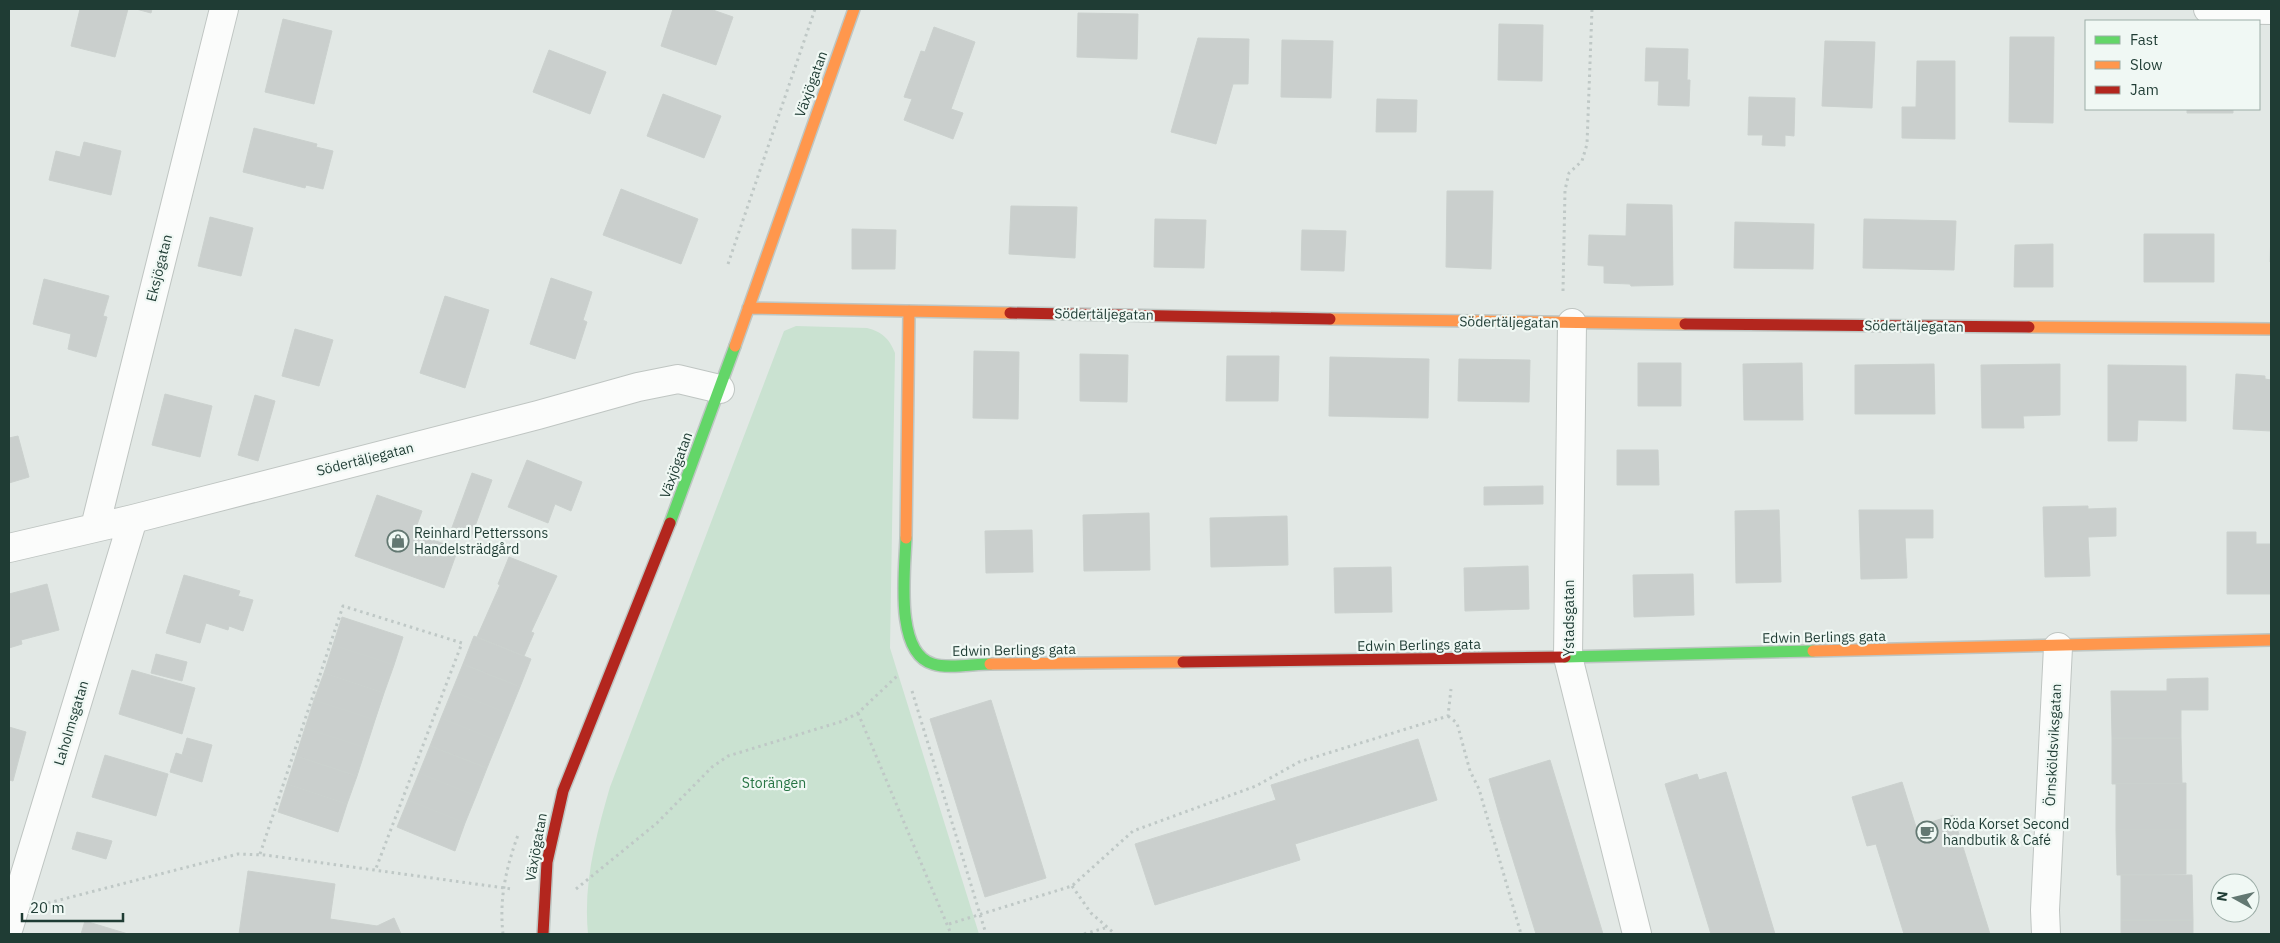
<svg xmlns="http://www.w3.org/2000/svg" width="2280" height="943" font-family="'IBM Plex Sans',sans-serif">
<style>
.green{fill:#cae2d1}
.building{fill:#cacfcd;stroke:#cbd1ce}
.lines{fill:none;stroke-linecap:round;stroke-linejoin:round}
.street-casing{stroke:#bfc5c2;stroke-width:30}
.fast-casing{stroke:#bec6c3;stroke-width:14}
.slow-casing{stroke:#bec6c3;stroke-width:14}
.jam-casing{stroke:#bec6c3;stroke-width:14}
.path{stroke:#bfc8c6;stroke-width:3;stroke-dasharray:2.5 4;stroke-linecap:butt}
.street{stroke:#fbfcfb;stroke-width:28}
.fast{stroke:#63d668;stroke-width:11}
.slow{stroke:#ff974d;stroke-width:11}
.jam{stroke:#b3261e;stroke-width:11}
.labels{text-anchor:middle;stroke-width:4.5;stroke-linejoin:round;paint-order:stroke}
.street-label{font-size:14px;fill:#1f3c34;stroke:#f0f8f4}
.poi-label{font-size:14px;fill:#1f3c34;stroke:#f0f8f4;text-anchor:start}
.park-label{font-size:14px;fill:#287545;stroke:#f0f8f4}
</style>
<rect width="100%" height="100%" fill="#e2e8e5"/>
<path class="green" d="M796,326L867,328C882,332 889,338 895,353L890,648L979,934H588C583,883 596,836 610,787L784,331Z"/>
<path class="building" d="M80,9H128L115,57L71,46Z
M136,9H152L151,13Z
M673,9H710L733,17L716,65L661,46Z
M1078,13L1138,14L1137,59L1077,57Z
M283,19L332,31L314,104L265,92Z
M1499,24L1543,25L1542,81L1498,80Z
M934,27L975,42L951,109L963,113L953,139L904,120L912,99L904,97L921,51L925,52Z
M2010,37H2054L2053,123L2009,122Z
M1198,38L1249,39L1248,84H1233L1216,144L1171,132Z
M1282,40L1333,41L1331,98L1281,97Z
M1825,41L1875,42L1872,108L1822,106Z
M1646,48L1688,49L1687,80H1690L1689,106L1658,105L1659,81H1645Z
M549,50L606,72L590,114L533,92Z
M1917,61H1955V139L1902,138V107H1916Z
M663,94L721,116L704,158L647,136Z
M1749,97L1795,98L1794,136L1785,135V146L1762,145L1763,135H1748Z
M1377,99L1417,100L1416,132H1376Z
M2187,109H2233V113H2187Z
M254,128L317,144L316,147L333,151L323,189L306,185L305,188L243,172Z
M84,142L121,151L111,195L49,180L56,151L80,157Z
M621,189L698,219L681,264L603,235Z
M1447,191H1493L1491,269L1446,267Z
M1627,204L1672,205L1673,285L1631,286L1630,284L1604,283V266L1588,265L1589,235L1626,236Z
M1011,206L1077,207L1075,258L1009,254Z
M210,217L253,228L241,276L198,266Z
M1155,219L1206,220L1204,268L1154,267Z
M1864,219L1956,221L1954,270L1863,268Z
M1735,222L1814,224L1813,269L1734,268Z
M852,229L896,230L895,269H852Z
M1302,230L1346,231L1344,271L1301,270Z
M2271,230V262H2270Z
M2144,234H2214V282H2144Z
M2053,244V287H2014L2015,245Z
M551,278L592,292L583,320L587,322L575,359L530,344Z
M44,279L109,296L103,316L107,317L96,357L68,349L71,334L33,324Z
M445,296L489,310L465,388L420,373Z
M295,329L333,340L319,386L282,376Z
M974,351L1019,352L1018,419L973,418Z
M1080,354L1128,355L1127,402L1080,401Z
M1227,356H1279L1278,401H1226Z
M1330,357L1429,359L1428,418L1329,416Z
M1459,359L1530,360L1529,402L1458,401Z
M1638,363H1681V406H1638Z
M1802,363L1803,420H1744L1743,364Z
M1934,364L1935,414H1855V365Z
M2060,364V415L2023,416L2024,428H1982L1981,365Z
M2108,365L2186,366V421L2138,420L2137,441H2108Z
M2236,374L2265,376V379L2271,380V431L2233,429Z
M165,394L212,406L200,457L152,445Z
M255,395L275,401L258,461L238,455Z
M18,436L29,477L9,483V438Z
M1617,450H1658L1659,485H1617Z
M527,460L582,482L571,511L555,504L548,523L508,507Z
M472,473L492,480L470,540L450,533Z
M1543,486V504L1484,505V487Z
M377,495L422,511L414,533L458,549L444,588L355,556Z
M2088,506V509L2116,508V536L2088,537L2090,576L2045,577L2043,507Z
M1779,510L1781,582L1736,583L1735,511Z
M1859,510H1933V538H1905L1907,578L1861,579Z
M1149,513L1150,570L1084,571L1083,515Z
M1287,516L1288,565L1211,567L1210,518Z
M1032,530L1033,572L986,573L985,531Z
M2227,532H2256V544H2271V594H2227Z
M509,557L557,576L531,632L534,633L524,656L477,637L500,585L498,584Z
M1528,566L1529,609L1465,611L1464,568Z
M1391,567L1392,612L1335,613L1334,568Z
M1693,574L1694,615L1634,617L1633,575Z
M184,575L240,591L238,596L253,600L243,631L229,626L228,630L206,623L200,643L166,633Z
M47,584L59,630L21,640L22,644L9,648V594Z
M342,617L403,637L394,665L333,645Z
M474,636L531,659L520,687L463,664Z
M333,645L394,665L384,693L324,673Z
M156,654L187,662L182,681L151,673Z
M463,664L520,687L509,714L452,691Z
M132,670L195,688L182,734L119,714Z
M324,673L384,693L375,720L314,700Z
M2208,678V710H2181V738H2112L2111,691H2167V679Z
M452,691L509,714L498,741L441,718Z
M314,700L375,720L366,748L305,728Z
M991,700L1046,878L985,897L930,719Z
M441,718L498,741L487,768L430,746Z
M9,727L26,732L13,781L9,780Z
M305,728L366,748L357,776L296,756Z
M187,738L212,745L207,763L182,755Z
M2112,738H2181L2182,783L2112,784Z
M1418,739L1437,800L1295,844L1300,860L1155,905L1135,844L1276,800L1271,785Z
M430,746L487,768L476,796L419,773Z
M176,753L207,763L202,782L170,772Z
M105,755L168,774L156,816L92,797Z
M296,756L357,776L347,804L287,784Z
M1550,760L1603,934H1536L1501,821L1489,779Z
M1726,772L1775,934H1711L1665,784L1697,774L1699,780Z
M419,773L476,796L465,823L408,800Z
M1902,782L1916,827L1953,815L1990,934H1904L1876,844L1867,846L1852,797Z
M2186,783V829L2116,830V784Z
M287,784L347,804L338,832L278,812Z
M408,800L465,823L455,851L397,827Z
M2186,829V874L2117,875L2116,830Z
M77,832L112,841L106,859L72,849Z
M248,871L335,884L330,919L377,926L394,918L401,934H239Z
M2121,875H2192L2193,920H2121Z
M2121,920H2193V934H2121Z
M85,921L128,934H81Z"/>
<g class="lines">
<g class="street-casing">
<path id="street" d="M2208,9L2271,10
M1572,323L1568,657L1637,934
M95,527L224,9
M9,548L133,519L538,415L638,387L678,379L720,389
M9,927L133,519
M2046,934L2045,910L2058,647"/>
</g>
<g class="fast-casing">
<path id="fast" d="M670,523L735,346
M906,538C905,569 894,653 933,664C947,669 974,664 990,664
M1565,657L1813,651"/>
</g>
<g class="slow-casing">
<path id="slow" d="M748,308L1010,313
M1330,319L1685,324
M2029,327L2271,329
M735,346L854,9
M906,538L909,311
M1813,651L2271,640
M990,664L1183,662"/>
</g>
<g class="jam-casing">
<path id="jam" d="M1010,313L1330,319
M1685,324L2029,327
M1183,662L1565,657
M543,934L547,862L563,791L670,523"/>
</g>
<path class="path" d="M728,264L815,9
M1563,291L1565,190L1569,173L1582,161L1587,144L1592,9
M912,691L986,934
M858,713L951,934
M1448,716L1457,723L1470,771L1479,789L1521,934
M260,854L343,606L462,643L375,871
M1072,886L1091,913L1115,934
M576,889L657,823L712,767L728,756L843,721L858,713L897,676
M48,903L238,854L265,855L512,889
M949,924L1072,886L1133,831L1256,786L1299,762L1448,716L1451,689
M503,934C499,899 506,868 518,835
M1084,934L1105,928"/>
<use href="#street" class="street"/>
<use href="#fast" class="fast"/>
<use href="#slow" class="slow"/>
<use href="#jam" class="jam"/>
</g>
<defs>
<g id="shop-ring" transform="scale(1.125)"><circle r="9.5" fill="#f0f8f4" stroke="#637872" stroke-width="1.5"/><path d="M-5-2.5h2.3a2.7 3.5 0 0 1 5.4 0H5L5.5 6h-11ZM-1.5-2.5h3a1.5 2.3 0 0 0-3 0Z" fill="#637872"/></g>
<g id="cafe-ring" transform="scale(1.125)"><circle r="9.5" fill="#f0f8f4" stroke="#637872" stroke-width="1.5"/><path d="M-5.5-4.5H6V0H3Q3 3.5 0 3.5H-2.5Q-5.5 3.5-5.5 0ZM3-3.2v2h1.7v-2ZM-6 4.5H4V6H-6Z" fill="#637872"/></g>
</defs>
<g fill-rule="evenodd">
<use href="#shop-ring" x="398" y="541"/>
<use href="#cafe-ring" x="1927" y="832"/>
</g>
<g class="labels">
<g class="street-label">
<text transform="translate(811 84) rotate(-70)" y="5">Växjögatan</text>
<text transform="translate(159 268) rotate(-76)" y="5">Eksjögatan</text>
<text transform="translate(1104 314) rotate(1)" y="5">Södertäljegatan</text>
<text transform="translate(1509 322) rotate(1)" y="5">Södertäljegatan</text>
<text transform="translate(1914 326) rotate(1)" y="5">Södertäljegatan</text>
<text transform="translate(365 459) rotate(-14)" y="5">Södertäljegatan</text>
<text transform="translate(676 465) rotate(-70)" y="5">Växjögatan</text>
<text transform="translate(1569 618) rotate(-90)" y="5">Ystadsgatan</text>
<text transform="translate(1824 637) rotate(-1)" y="5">Edwin Berlings gata</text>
<text transform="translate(1419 645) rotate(-1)" y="5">Edwin Berlings gata</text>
<text transform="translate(1014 650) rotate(-1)" y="5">Edwin Berlings gata</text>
<text transform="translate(71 723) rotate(-73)" y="5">Laholmsgatan</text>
<text transform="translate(2053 745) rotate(-87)" y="5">Örnsköldsviksgatan</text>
<text transform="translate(536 847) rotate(-80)" y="5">Växjögatan</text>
</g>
<g class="poi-label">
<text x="414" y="538">Reinhard Petterssons<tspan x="414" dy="16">Handelsträdgård</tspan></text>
<text x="1943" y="829">Röda Korset Second<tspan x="1943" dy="16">handbutik &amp; Café</tspan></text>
</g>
<g class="park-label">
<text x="774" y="788">Storängen</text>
</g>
</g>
<rect width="2280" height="943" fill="none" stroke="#1f3c34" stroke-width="20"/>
<rect x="2085" y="20" width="175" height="90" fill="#f0f8f4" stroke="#9cada7"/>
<rect x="2095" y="36" width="25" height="8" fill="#63d668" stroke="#9cada7"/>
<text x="2130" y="45" font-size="15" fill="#1f3c34">Fast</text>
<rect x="2095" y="61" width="25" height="8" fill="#ff974d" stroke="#9cada7"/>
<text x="2130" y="70" font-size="15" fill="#1f3c34">Slow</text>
<rect x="2095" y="86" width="25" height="8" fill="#b3261e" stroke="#9cada7"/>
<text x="2130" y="95" font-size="15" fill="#1f3c34">Jam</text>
<g transform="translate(2235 898) rotate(278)"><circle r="24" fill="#f0f8f4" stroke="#9cada7"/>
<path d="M0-4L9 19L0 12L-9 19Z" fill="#637872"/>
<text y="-8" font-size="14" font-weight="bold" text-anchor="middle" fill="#1f3c34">N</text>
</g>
<path d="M22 913v8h101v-8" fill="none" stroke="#1f3c34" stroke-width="2.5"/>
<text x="30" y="913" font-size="15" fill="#1f3c34" stroke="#f0f8f4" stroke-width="4" paint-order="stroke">20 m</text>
</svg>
